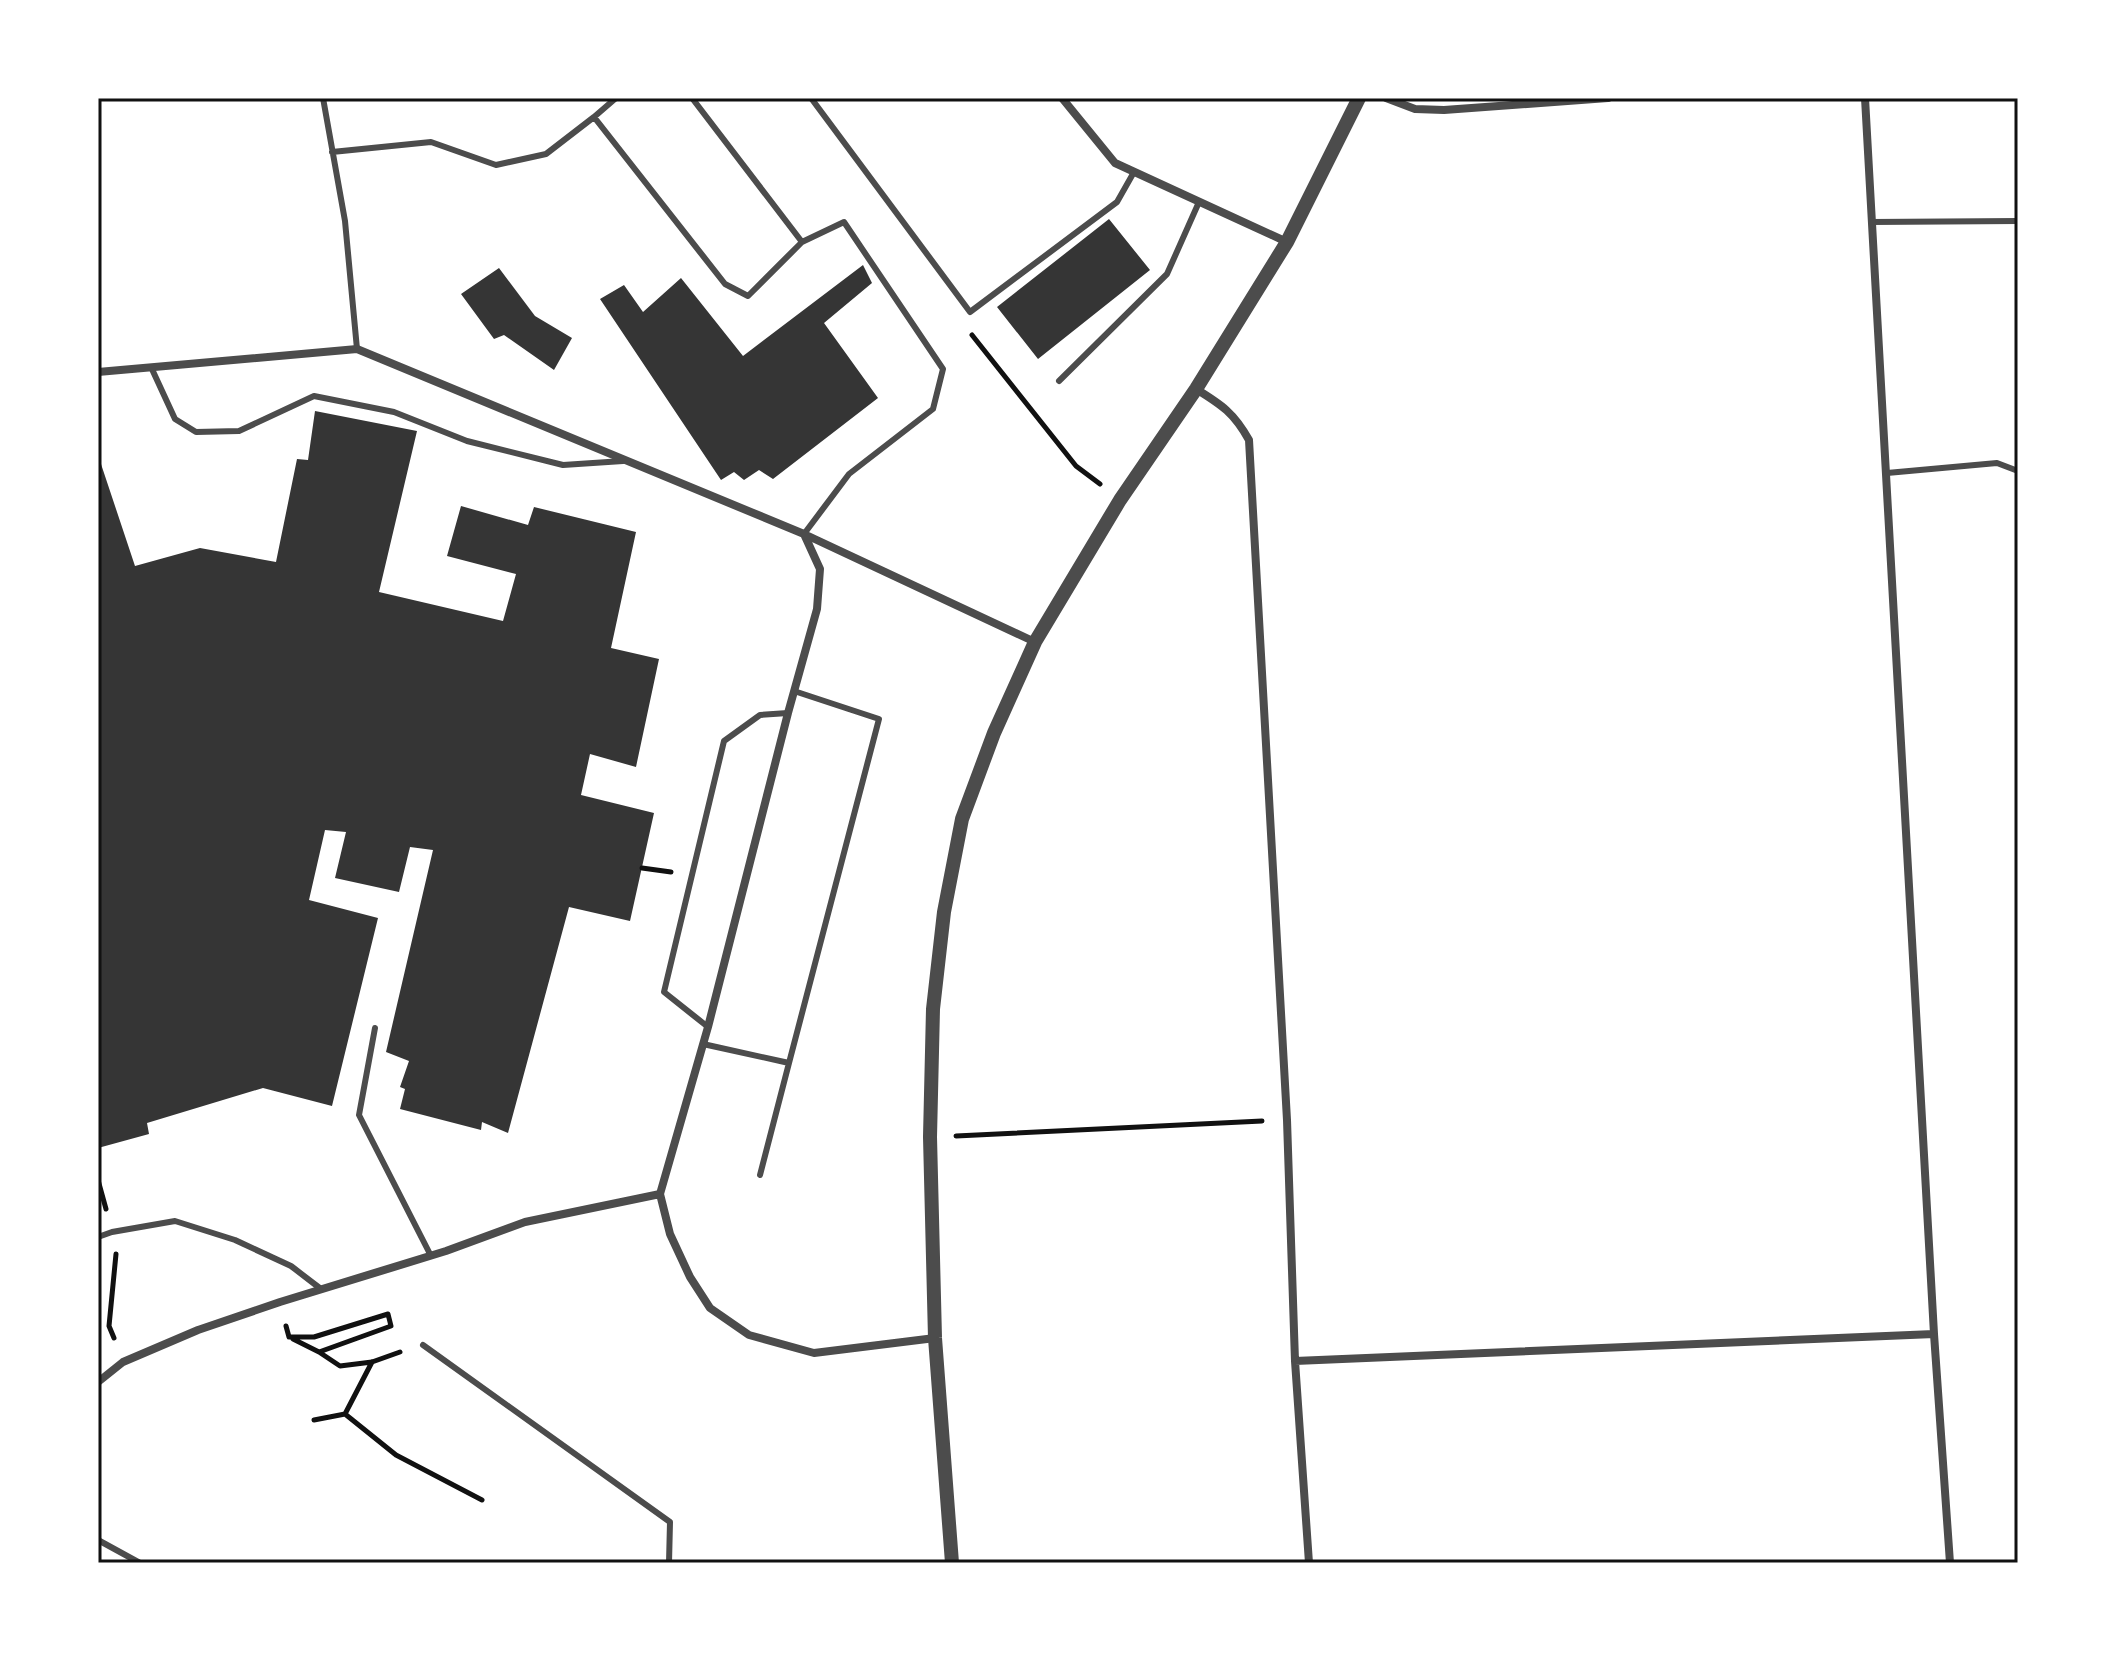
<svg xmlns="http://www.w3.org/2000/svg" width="2116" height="1661" font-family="Manrope,sans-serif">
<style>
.building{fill:#353535}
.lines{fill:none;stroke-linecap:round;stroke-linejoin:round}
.path{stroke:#111;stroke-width:5}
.service{stroke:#4c4c4c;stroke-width:6}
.minor{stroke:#4c4c4c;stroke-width:8}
.tertiary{stroke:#4c4c4c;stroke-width:14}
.neatline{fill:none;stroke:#111;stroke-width:3}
</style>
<rect width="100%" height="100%" fill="#fff"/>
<path class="building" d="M1109,219L1150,270L1038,359L997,307Z
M863,265L872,283L824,323L878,398L773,479L759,470L744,480L734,472L721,480L600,299L624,285L643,312L681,278L743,356Z
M499,268L535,316L572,338L554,370L504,335L494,339L461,294Z
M315,411L417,431L379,592L503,621L516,574L447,556L461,506L528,525L534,507L636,532L611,648L659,659L636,767L590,754L581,795L654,813L630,921L569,907L508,1133L482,1122L481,1130L400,1109L405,1089L400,1087L409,1061L386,1052L433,850L410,847L399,892L335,878L346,832L325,830L309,900L378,918L332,1106L263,1088L147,1123L149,1134L98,1148V465L101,464L135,566L200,548L276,562L297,459L308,460Z"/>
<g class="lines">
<path class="path" d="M972,335L1076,466L1100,484
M642,868L671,872
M956,1136L1262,1121
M98,1180L106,1209
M286,1326L289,1337H314L388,1314L391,1326L319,1352L340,1366L372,1362L400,1352
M114,1338L109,1326L116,1254
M293,1339L319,1352
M345,1414L372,1362
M314,1420L345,1414L396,1455L482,1500"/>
<path class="service" d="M323,98L345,221L357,349
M692,98L802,242
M811,98L970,312L1117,202L1134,172
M594,117L616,98
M332,152L431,142L496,165L546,154L594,117L725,284L748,296L802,242L844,222L943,369L933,409L849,474L804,534
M1871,222L2018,221
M151,367L175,419L196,432L239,431L314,396L394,412L467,441L563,465L623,461
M1059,381L1167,274L1199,202
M1887,473L1997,463L2018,471
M708,1027L664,992L724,741L760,715L788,713
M375,1028L359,1115L431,1256
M703,1044L789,1063L879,719L794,691
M760,1175L789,1063
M98,1237L112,1232L175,1221L235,1240L291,1266L321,1289
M423,1345L670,1522L669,1563
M98,1540L140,1563"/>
<path class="minor" d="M1062,98L1115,163L1287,242
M1386,98L1415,109L1444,110L1608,98
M1865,98L1934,1334L1950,1563
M98,372L357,349L804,534L1035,642
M1196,389C1222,405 1234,413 1249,440L1287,1120L1295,1361L1309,1563
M804,534L820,569L817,609L788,713L708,1027L660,1194L670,1234L690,1277L710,1308L749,1335L814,1353L935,1338
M1295,1361L1934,1334
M98,1382L123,1362L198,1330L280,1302L446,1251L525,1222L660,1194"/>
<path class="tertiary" d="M952,1563L935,1338L930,1137L933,1009L944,912L962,819L994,733L1035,642L1120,500L1196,389L1287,242L1359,98"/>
</g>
<rect width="2116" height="1661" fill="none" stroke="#ffffff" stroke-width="200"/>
<rect x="100" y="100" width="1916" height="1461" class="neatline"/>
</svg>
